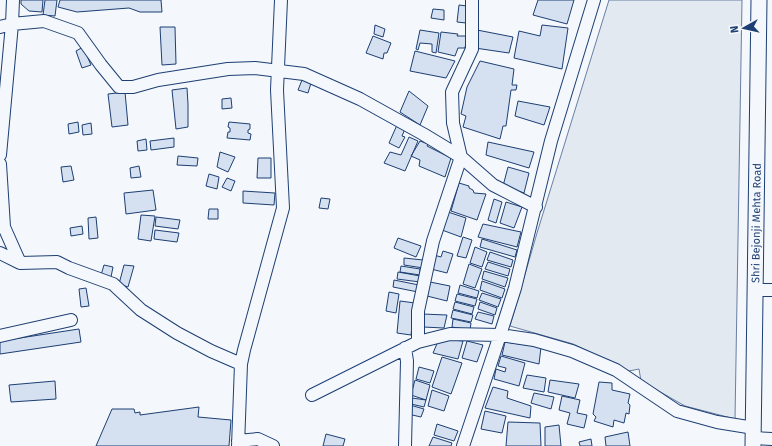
<svg xmlns="http://www.w3.org/2000/svg" width="772" height="446" font-family="'Fira Sans',sans-serif">
<style>
.green{fill:#e3e9f0;stroke:#687fa3}
.building{fill:#d5e0f0;stroke:#1d3f73}
.lines{fill:none;stroke-linecap:round;stroke-linejoin:round}
.minor-casing{stroke:#1d3f73;stroke-width:14}
.major-casing{stroke:#1d3f73;stroke-width:17}
.minor{stroke:#f4f7fb;stroke-width:12}
.major{stroke:#f4f7fb;stroke-width:15}
.labels{text-anchor:middle;stroke-width:3;stroke-linejoin:round;paint-order:stroke}
.street-label{font-size:11px;fill:#1d3f73;stroke:#f4f7fb}
</style>
<rect width="100%" height="100%" fill="#f4f7fb"/>
<path class="green" d="M609,0H742L735,419L685,406L641,381L639,369L629,371L573,344L510,326L537,233Z"/>
<path class="building" d="M21,0H43L42,12L29,11L21,4Z
M45,0H57L55,16L43,15Z
M60,0H161L162,12H140L129,8L77,12L58,7Z
M538,0H574L567,24L533,15Z
M459,5L467,6L466,23L457,22Z
M433,9L444,10V20L431,18Z
M375,25L385,29L383,37L374,34Z
M542,25L568,28L562,69L514,58L519,31L540,36Z
M160,27H175L176,64L162,65Z
M420,30L439,33L436,53L432,52V44L420,43L418,50L416,49Z
M477,30L513,37L509,53L475,48Z
M441,32L458,34L457,36H467L465,48H458L455,56L438,52Z
M373,36L391,43L387,53H384L383,59L366,53Z
M83,47L91,65L82,68L76,51Z
M415,51L455,61L446,78L410,71Z
M480,61L514,69L512,85H517L516,90H511L506,126H503L500,139L463,127L466,116L461,114L467,87Z
M302,80L311,83L308,93L298,90Z
M187,88L188,104V127L176,129L172,90Z
M409,91L428,106L420,125L400,112Z
M125,92L128,125L112,127L108,94Z
M231,98L232,108L222,109V99Z
M518,101L550,107L544,125L515,116Z
M78,122L79,132L69,134L68,124Z
M229,122L250,124V129L248,130V133L251,134L250,140L227,138L228,132H230V128L228,127Z
M91,123L92,134L83,135L82,125Z
M397,125L405,129L402,136L405,137L399,148L389,143Z
M409,137L418,141L405,171L384,163L390,152L401,155Z
M174,138V147L151,150L150,141Z
M146,139L147,150L138,151L137,141Z
M420,141L428,144L427,146L451,158L445,177L419,166L420,160L411,156Z
M488,142L534,152L529,168L486,155Z
M220,152L235,157L228,172L217,167Z
M178,156L198,158L197,166L177,165Z
M258,158H271V178H257Z
M71,166L74,180L63,182L61,167Z
M139,166L141,177L131,178L130,168Z
M508,167L529,173L524,193L503,186Z
M209,174L219,177L217,189L206,186Z
M227,178L235,181L231,191L222,187Z
M459,183L469,186V188L473,190L474,193L486,194L477,220L451,211Z
M153,190L156,210L126,214L124,193Z
M243,191L275,193L274,205L243,203Z
M321,198L330,199L328,209L319,208Z
M494,199L502,202L496,223L488,220Z
M506,202L522,207L514,228L500,223Z
M209,209H218V219H208Z
M448,212L466,218L461,237L442,230Z
M141,215L155,216L151,241L138,239Z
M96,217L98,238L89,239L88,218Z
M156,217L180,220L178,229L155,226Z
M483,224L521,232L517,247L478,237Z
M82,226L83,234L71,236L70,228Z
M155,230L179,233L177,242L154,239Z
M463,237L472,240L466,258L457,256Z
M398,238L421,246L416,257L394,248Z
M482,239L517,250L515,257L480,247Z
M475,247L487,252L482,267L470,263Z
M443,251L453,254L447,273L431,269L434,255L441,257Z
M490,252L513,260L511,267L487,260Z
M404,258L423,260V268L404,265Z
M488,262L510,269L508,276L485,269Z
M469,264L482,269L475,288L463,284Z
M104,265L113,267L111,277L101,275Z
M124,265L134,266L128,287L119,284Z
M401,266L420,269V275L400,272Z
M484,271L508,278L505,287L482,279Z
M398,272L420,276V282L397,279Z
M394,280L419,285L418,292L393,287Z
M482,281L505,289L502,298L480,290Z
M430,282L450,286L447,301L427,296Z
M460,285L479,291L477,298L458,293Z
M86,288L89,306L81,307L79,289Z
M389,292L399,294L396,313L386,311Z
M482,293L501,299L498,307L479,300Z
M457,294L477,299L475,306L455,301Z
M400,301L415,303L411,335L397,333Z
M455,302L474,307L472,314L453,309Z
M480,302L497,308L495,315L478,309Z
M453,310L473,315L471,322L451,318Z
M478,312L494,316L492,324L475,319Z
M422,314L447,315L444,328L423,327Z
M453,319L471,323L470,330L452,327Z
M79,329L81,342L0,354V341Z
M439,339L463,341L458,359L433,353Z
M467,341L483,345L477,362L462,358Z
M505,342L541,347L539,364L502,355Z
M501,356L525,363L519,386L494,379L496,369L505,372L506,368L498,366Z
M442,357L462,363L451,394L432,387Z
M419,367L434,371L430,383L416,379Z
M527,375L546,378L544,392L523,388Z
M415,380L430,385L426,400L411,395Z
M550,380L579,384L575,398L548,392Z
M55,381L56,399L11,402L9,385Z
M599,382L612,383V390L630,394L628,403L630,405L629,414L626,413L624,423L614,420L613,427L594,421L596,417L593,414Z
M493,387L508,391L507,398L531,406L530,418L485,408Z
M432,390L449,396L444,411L428,406Z
M534,393L554,397L551,409L531,403Z
M562,396L580,400L577,413L587,415L584,428L567,424L570,413L559,410Z
M412,398L426,400L424,407L411,404Z
M410,405L424,409L421,417L408,414Z
M199,407L198,417L231,420L229,446H96L112,409H134L135,413L140,412V415Z
M485,411L506,416L502,433L481,429Z
M508,422L540,423L541,446H506Z
M437,424L458,431L454,441L434,435Z
M559,425L561,446H545V427Z
M628,432L630,446H606L605,437Z
M326,434L345,439L343,446H323Z
M433,437L452,443L451,446H429Z
M591,439L592,446H580L579,442Z"/>
<g class="lines">
<g class="minor-casing">
<path id="minor" d="M0,27L12,24L13,0
M0,155L12,24L44,21L78,33L101,65L119,87H133L158,80L228,69L255,68L304,74L360,99L423,134L461,157L493,185L536,207
M0,164L4,227L20,263
M0,253L20,263L57,262L69,268L113,284L141,310L177,333L211,351L241,364
M755,290H772
M0,336L71,320
M418,342V311L433,241L461,157L453,123L452,92L472,49V0
M312,395L418,342L450,334L500,335L515,288L551,141L594,0
M753,438L772,439
M238,441L258,439L273,446
M238,446L241,364L244,350L283,208L277,90L281,0
M405,446L407,361L405,348
M463,446L500,335L534,340L572,351L616,370L677,411L717,422L754,428"/>
</g>
<g class="major-casing">
<g id="major">
<path id="s1" d="M753,446L759,0"/>
</g>
</g>
<use href="#minor" class="minor"/>
<use href="#major" class="major"/>
</g>
<g class="labels">
<g class="street-label">
<text dy="4" stroke="none"><textPath href="#s1" startOffset="223">Shri Bejonji Mehta Road</textPath></text>
</g>
</g>
<g transform="translate(744 28) rotate(262)" stroke="#f4f7fb" stroke-width="3" paint-order="stroke">
<path d="M0-3L7 15L0 10L-7 15Z" fill="#1d3f73"/>
<text y="-6" font-size="11" font-weight="bold" text-anchor="middle" fill="#1d3f73">N</text>
</g>
</svg>
